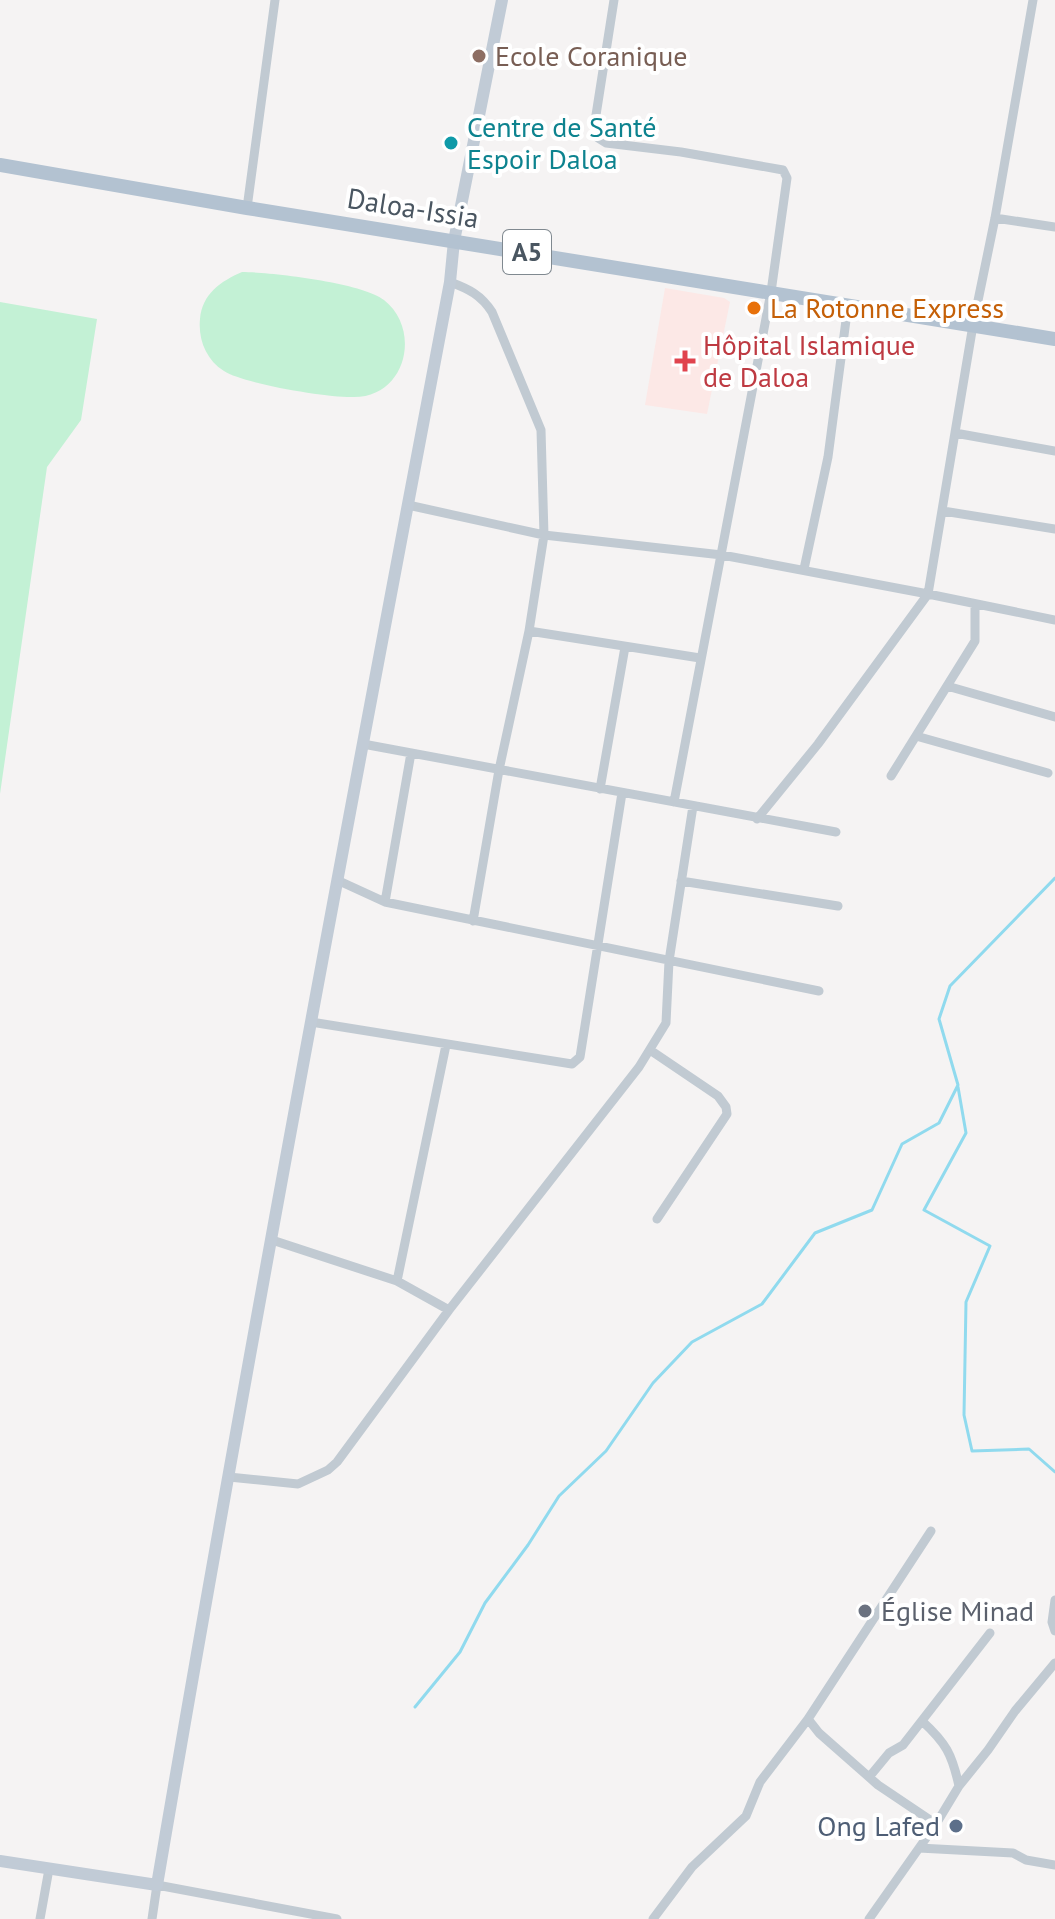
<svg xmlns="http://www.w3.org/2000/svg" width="1055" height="1919" font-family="'PT Sans',sans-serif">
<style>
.medical{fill:#fce8e6}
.green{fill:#c3f1d5}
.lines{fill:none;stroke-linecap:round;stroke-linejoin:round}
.stream{stroke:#90daee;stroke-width:3}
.street{stroke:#c1cad2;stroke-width:9}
.secondary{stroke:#c1cbd6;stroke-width:12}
.primary{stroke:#b3c2d1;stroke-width:14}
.education-dot{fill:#8d6e63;stroke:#fff;stroke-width:3}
.culture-dot{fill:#0f9aa8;stroke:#fff;stroke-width:3}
.food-dot{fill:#e8710a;stroke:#fff;stroke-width:3}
.health-dot{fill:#e0444e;stroke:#fff;stroke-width:3}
.worship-dot{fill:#6b7280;stroke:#fff;stroke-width:3}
.service-dot{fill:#5c6f8a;stroke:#fff;stroke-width:3}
.labels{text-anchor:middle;stroke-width:8;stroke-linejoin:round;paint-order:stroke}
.shield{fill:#fff;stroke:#808990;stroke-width:2}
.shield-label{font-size:26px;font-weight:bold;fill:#4a5661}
.education-label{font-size:28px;fill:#785e54;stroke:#fff;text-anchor:start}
.culture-label{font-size:28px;fill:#0d838f;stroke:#fff;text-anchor:start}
.street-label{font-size:28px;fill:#4a5661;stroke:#fff}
.food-label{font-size:28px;fill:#c56008;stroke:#fff;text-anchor:start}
.health-label{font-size:28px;fill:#be3a42;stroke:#fff;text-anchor:start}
.worship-label{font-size:28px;fill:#5b616d;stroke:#fff;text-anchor:start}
.service-label{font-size:28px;fill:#4e5e75;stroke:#fff;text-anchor:end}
</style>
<rect width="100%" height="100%" fill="#f5f3f3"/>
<path class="medical" d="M665,288L724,298L730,302L707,414L645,405Z"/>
<path class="green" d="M242,272C270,272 364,283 384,300C422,330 406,397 354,397C329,398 244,384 224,371C206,360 198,339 200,319C202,294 221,281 242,272Z
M0,302L97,319L81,420L47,467L0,794Z"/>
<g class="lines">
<path class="stream" d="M958,1087L966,1133L924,1210L990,1246L966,1302L964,1415L972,1451L1029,1449L1055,1472
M415,1707L460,1652L485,1603L528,1545L559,1496L606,1451L653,1383L692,1342L762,1304L815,1233L872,1210L902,1144L939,1123L958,1085L939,1019L950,986L1055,878"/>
<path class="street" d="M614,0L596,115L598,138L606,143L681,152L783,170L787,178L771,292L674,802
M247,208L275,0
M995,218L1055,227
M450,282C469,289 481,295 492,312L541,430L544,535L529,631L499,770L473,921
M955,433L1055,451
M408,505L544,535L722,555L928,594L973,325L995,218L1033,0
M943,511L1055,529
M804,569L828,457L848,305
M529,631L700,658
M947,686L1055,717
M916,736L1048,773
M363,744L836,832
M891,776L975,641V604
M600,789L625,647
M757,819L818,744L928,594L1055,620
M337,880L385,902L819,991
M681,881L838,906
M385,902L411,753
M311,1022L572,1064L580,1057L622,793
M650,1050L718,1096L726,1107L727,1114L657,1219
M272,1240L397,1281L449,1310
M397,1281L446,1045
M229,1477L298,1484L328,1470L337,1462L449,1310L639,1067L666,1023L669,961L693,806
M1055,1600L1052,1622L1055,1631
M808,1719L819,1733L878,1785L936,1824
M922,1721C946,1743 952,1754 959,1786
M870,1776L889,1753L903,1745L990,1633
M919,1848L1013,1853L1026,1860L1055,1865
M40,1919L49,1869
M152,1919L157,1885L337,1919
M653,1919L692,1867L746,1816L760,1782L808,1719L931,1531
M869,1919L936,1824L959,1786L988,1750L1015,1711L1055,1663"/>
<path class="secondary" d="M0,1861L157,1885C248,1350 349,815 450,282L454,241L502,0"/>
<path class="primary" d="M0,165L247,208L1055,339"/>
</g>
<circle class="education-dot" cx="479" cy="56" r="8"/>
<circle class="culture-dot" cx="451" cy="143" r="8"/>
<circle class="food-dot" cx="754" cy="308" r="8"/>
<path class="health-dot" d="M681 349h8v8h8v8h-8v8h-8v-8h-8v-8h8z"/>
<circle class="worship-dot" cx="865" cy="1611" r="8"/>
<circle class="service-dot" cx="956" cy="1826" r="8"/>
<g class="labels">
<rect class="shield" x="503" y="230" width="48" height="44" rx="6"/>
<g class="shield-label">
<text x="527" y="261">A5</text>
</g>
<g class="education-label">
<text x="495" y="66">Ecole Coranique</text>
</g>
<g class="culture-label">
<text x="467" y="137">Centre de Santé<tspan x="467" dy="32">Espoir Daloa</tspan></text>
</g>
<g class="street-label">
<text transform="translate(413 208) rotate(9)" y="10">Daloa-Issia</text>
</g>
<g class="food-label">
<text x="770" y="318">La Rotonne Express</text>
</g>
<g class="health-label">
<text x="703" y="355">Hôpital Islamique<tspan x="703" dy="32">de Daloa</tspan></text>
</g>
<g class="worship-label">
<text x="881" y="1621">Église Minad</text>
</g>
<g class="service-label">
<text x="940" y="1836">Ong Lafed</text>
</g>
</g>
</svg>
